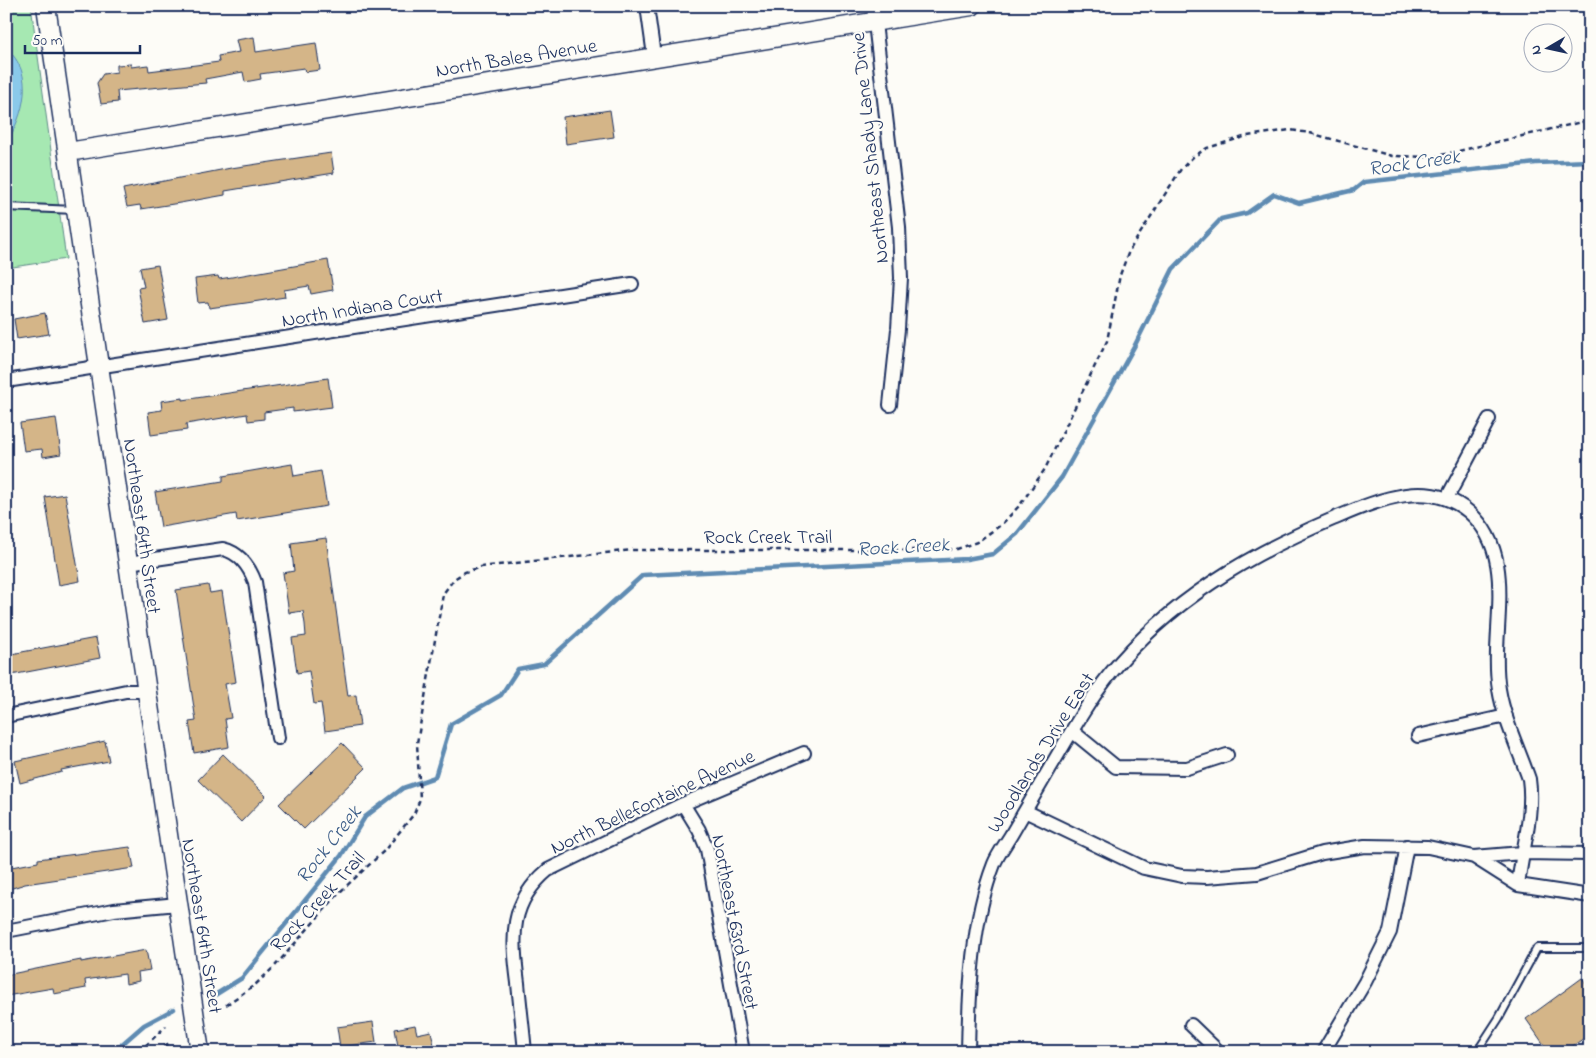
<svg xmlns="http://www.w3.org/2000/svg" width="1596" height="1058" font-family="'Indie Flower',sans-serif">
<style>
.green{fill:#a6e8b2;stroke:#608c88}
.water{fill:#8ac9ea;stroke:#5e8bb2}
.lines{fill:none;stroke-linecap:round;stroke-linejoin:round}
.stream{stroke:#5e8bb2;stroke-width:4.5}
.building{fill:#d4b588;stroke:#1b2f5e}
.lane-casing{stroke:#1b2f5e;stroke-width:10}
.street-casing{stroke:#1b2f5e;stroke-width:16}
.secondary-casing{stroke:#1b2f5e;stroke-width:21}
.path{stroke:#1b2f5e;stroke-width:2.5;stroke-dasharray:5 4;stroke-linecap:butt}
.lane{stroke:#fdfcf7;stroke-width:6}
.street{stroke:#fdfcf7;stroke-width:12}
.secondary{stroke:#fdfcf7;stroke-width:18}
.labels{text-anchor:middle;stroke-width:4.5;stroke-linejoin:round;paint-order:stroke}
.street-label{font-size:20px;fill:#1b2f5e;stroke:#fdfcf7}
.water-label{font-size:21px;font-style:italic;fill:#3c5d88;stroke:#fdfcf7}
</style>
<rect width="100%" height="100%" fill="#fdfcf7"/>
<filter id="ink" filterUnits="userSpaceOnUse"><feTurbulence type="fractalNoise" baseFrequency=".02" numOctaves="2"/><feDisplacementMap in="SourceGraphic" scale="10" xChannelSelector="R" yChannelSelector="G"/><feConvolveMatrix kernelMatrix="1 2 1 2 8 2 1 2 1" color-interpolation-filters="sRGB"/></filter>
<g filter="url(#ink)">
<path class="green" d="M6,6H31L66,259L6,268Z"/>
<path class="water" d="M6,48C36,74 24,114 6,144Z"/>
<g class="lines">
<path class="stream" d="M215,995L242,978L341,856L365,817L403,788L435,777L451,724L501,695L518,669L544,664L643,575L967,559L993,554L1017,534L1062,477L1134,347L1173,269L1221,219L1247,213L1274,194L1299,203L1354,190L1364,182L1536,163L1590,161
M113,1052L144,1025L174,1009"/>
</g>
<path class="building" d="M254,37L256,52L316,43L320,70L305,72L304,68L260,74L261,79L245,82L243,72L205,79L206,83L117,91L118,102L101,104L97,83L103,74L117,72V65L131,64V67L148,65L149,71L219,62L218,56L239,52L236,40Z
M610,110L614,137L566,144L563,117Z
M331,153L334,173L225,191V195L180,203L141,209L140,205L127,207L123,189L231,168Z
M328,260L333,290L311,294L309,286L284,290L285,297L246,303L209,308L208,302L198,303L195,279L218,276L219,279L232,277Z
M158,265L168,320L145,324L138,288L144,287L140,268Z
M45,313L49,334L17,339L14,319Z
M328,378L332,407L293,412V408L264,412V419L248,421L247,414L186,424L187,430L151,435L148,412L162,410L161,401L183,398V400Z
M56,418L61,454L43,457L42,449L24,451L20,423Z
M292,464L294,476L321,471L327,506L237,521L236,514L161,527L155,492L223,481V476Z
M65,494L80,581L59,585L45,497Z
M326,538L348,696L356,695L360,726L325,731L321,703L314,704L309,671L297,673L292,638L306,636L305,624L303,611L289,613L283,573L294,571L291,543Z
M208,585L210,593L222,591L236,682L225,684L231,718L225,719L229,747L194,753L189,722L196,721L176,590Z
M96,638L100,658L6,676V655Z
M105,741L109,761L61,770L62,772L20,783L15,761Z
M342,743L366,768L304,829L279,804Z
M223,754L266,796L241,822L198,780Z
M130,847L134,868L25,884L6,890V868L38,862V859Z
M146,950L150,970L138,972L139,981L126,984L125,974L85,980L86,988L54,994L53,988L6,996V975L81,960V962Z
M1582,978L1590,989V1034L1564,1052H1549L1526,1019Z
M373,1022L376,1042L340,1047L337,1027Z
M415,1025L417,1034L431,1031L435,1050L399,1052L395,1029Z"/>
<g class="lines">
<g class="lane-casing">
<path id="lane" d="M6,207L75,210
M1477,1052L1499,1018L1537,948H1590"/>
</g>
<g class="street-casing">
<path id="street" d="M647,6L654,56
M873,6L899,227L901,278L898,329L890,405
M6,381L632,284
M1447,498L1489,419
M128,563L223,549C240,553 249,566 255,582L278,738
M6,716L126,691H146
M1072,731L1116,767L1187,768L1227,755
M1418,736L1506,716
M683,804L699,830L707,849L743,1052
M1025,811L1144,868L1182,876L1207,877L1257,873L1322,853L1365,846L1428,847L1474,857L1522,853L1590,854
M1474,857L1518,885L1590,896
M6,931L114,910L178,904
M1191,1025L1219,1052
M525,1052C523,1029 520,1006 518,983C512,936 509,903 548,870L683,804L804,753
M968,1052C969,992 972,920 994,864C998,854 1005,845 1011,835C1024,813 1037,790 1050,768C1069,736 1087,703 1110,674C1169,601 1248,555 1333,519C1376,501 1428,477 1469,512C1520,557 1489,632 1499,689C1504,720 1519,750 1529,779C1534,814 1522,850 1518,885
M1323,1052L1365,982L1390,932L1407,846"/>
</g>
<g class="secondary-casing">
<path id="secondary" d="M46,6L200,1052
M68,152L972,6"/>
</g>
<path class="path" d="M226,1005L256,984L275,966L341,891L384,851L414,814L420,799L417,743L443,594L454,579L465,572L481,567L632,550H925L957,549L977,542L1002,524L1020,505L1045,469L1107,341L1120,275L1129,251L1181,169L1193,157L1207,148L1247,136L1290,130L1310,133L1392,156L1433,157L1590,120
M139,1052L166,1026
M157,1052L169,1043L172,1052"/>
<use href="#lane" class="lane"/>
<use href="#street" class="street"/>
<use href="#secondary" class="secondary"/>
</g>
</g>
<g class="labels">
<g class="street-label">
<text transform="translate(516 57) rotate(-9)" y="7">North Bales Avenue</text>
<text transform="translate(869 148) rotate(-96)" y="7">Northeast Shady Lane Drive</text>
<text transform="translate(362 307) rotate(-9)" y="7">North Indiana Court</text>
<text transform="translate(143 526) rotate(82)" y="7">Northeast 64th Street</text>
<text x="768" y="543">Rock Creek Trail</text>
<text transform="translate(1040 752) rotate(-58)" y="7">Woodlands Drive East</text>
<text transform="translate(652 801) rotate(-25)" y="7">North Bellefontaine Avenue</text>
<text transform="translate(317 901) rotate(-47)" y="7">Rock Creek Trail</text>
<text transform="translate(736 922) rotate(79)" y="7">Northeast 63rd Street</text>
<text transform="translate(203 926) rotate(81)" y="7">Northeast 64th Street</text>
</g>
<g class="water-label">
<text transform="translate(1414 162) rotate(-8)" y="7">Rock Creek</text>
<text transform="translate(903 546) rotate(-3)" y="7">Rock Creek</text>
<text transform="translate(328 844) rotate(-52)" y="7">Rock Creek</text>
</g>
</g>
<rect width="1596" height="1058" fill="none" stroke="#fdfcf7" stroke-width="25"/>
<rect x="12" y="12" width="1571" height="1033" fill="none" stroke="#1b2f5e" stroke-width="2" filter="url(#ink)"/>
<g transform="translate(1548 48) rotate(261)"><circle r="24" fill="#fdfcf7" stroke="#a3aaba"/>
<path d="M0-4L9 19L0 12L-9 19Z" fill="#1b2f5e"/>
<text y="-8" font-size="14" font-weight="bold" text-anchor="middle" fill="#1b2f5e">N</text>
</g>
<path d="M25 45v8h115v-8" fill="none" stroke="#1b2f5e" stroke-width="2.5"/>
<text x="32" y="45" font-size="15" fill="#1b2f5e" stroke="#fdfcf7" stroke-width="4" paint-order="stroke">50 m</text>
</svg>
